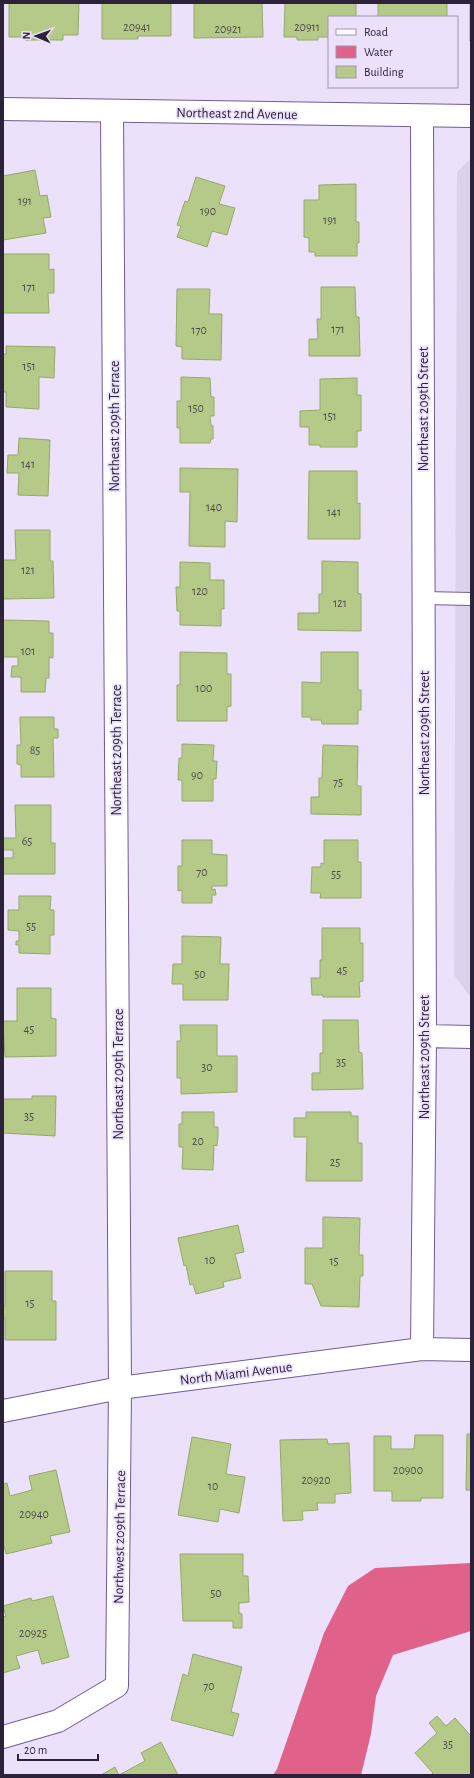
<svg xmlns="http://www.w3.org/2000/svg" width="474" height="1778" font-family="'Alegreya Sans',sans-serif">
<style>
.built{fill:#ddd2ed}
.water{fill:#e06189}
.building{fill:#b5ca88;stroke:#95a969}
.lines{fill:none;stroke-linecap:round;stroke-linejoin:round}
.service-casing{stroke:#735b93;stroke-width:14}
.minor-casing{stroke:#735b93;stroke-width:24}
.tertiary-casing{stroke:#735b93;stroke-width:24}
.service{stroke:#fff;stroke-width:12}
.minor{stroke:#fff;stroke-width:22}
.tertiary{stroke:#fff;stroke-width:22}
.labels{text-anchor:middle;stroke-width:3.5;stroke-linejoin:round;paint-order:stroke}
.number-label{font-size:12px;fill:#4e4c4d}
.street-label{font-size:14px;fill:#2c2239;stroke:#ebe1fb}
</style>
<rect width="100%" height="100%" fill="#ebe1fb"/>
<path class="built" d="M471,158V998L454,975L457,172Z"/>
<path class="water" d="M471,1563V1631L393,1655L376,1696L371,1734L361,1775H273L277,1769L324,1633L348,1586L375,1568Z"/>
<path class="building" d="M9,3H79L78,35H63V40H25V37H9Z
M102,3H171V36H138V39H102Z
M194,3H262L263,37L194,38Z
M285,3H356V17H329V37H318V40H297V37H284Z
M378,3H447V17H378Z
M470,3H471V41H470Z
M35,170L40,196L47,195L51,217L43,218L46,233L3,240V176Z
M196,177L225,186L219,204L235,208L227,235L212,231L207,247L177,237L181,226L177,225L185,201L188,202Z
M356,184V222H359V243H357V256H315V252H309V238L304,237V200H319V185Z
M3,254H49V270L54,269V293H48L49,313H3Z
M321,287H355L356,317H359L360,356H309V339H318L317,319H321Z
M177,289H210L209,314H222L221,360L182,359V347L176,346Z
M6,346L55,347L54,378L39,377V409L6,407V392H3V354H6Z
M181,377L210,378L211,397H214V416H210L211,425L213,426V439H211L210,443H180V428H177V401H181Z
M357,378V395H361V431H357V447H320V445H309V427H300V411L320,410V379Z
M19,438L50,440L48,496L18,495L19,473H7L8,455H18Z
M180,468L238,469L237,522L225,521V547L189,546L190,492H180Z
M309,471H357V504L360,503V539H308Z
M15,530H50V561H53L54,598L3,599V560H16Z
M322,561L358,562V593L361,594V631L298,630V613H319V594H322Z
M180,562L210,563V580H224V609H221V626L180,625V611H177L176,587H180Z
M3,620L49,621V633H53V658L49,657V678H46L45,692H21V677H11L12,666H18V657H3Z
M180,652L227,653V674H231V706L227,707V721H177V685H180Z
M321,652H358V690H361V710H358V724H322L321,720H311V717H302V682L321,683Z
M20,717H54V729H58V738H53L54,777H21V765L17,764V745H21Z
M182,744L214,745L213,761H217L216,779H213V801H182V780H178L179,758H182Z
M323,745L358,746L357,786H361V815L311,814V797H319V778H322Z
M15,805H51V843H55V874H3V858H13V850H3V838H16Z
M182,840H212V854L227,855V886H212V890L215,889L216,895H212V903H182V890L178,891V866H182Z
M324,840H358V862H361V898H320L321,893H311L312,867H321V863L324,864Z
M19,896H51L50,910H54V935H50V954L19,953V945H16V941H19V931L8,930V910H19Z
M322,928H360V943H363V981L359,982L360,997H323V995H312L311,978H320V960H322Z
M182,936L221,937L220,964H229L228,1000H183V984H172L173,964H182Z
M17,988H51V1018L56,1019V1056L5,1057L3,1021H17Z
M323,1020H358L359,1052L362,1053L363,1089L312,1090V1073H320V1053H323Z
M180,1025H217V1056H237V1092L181,1094V1078H177V1041H181Z
M32,1096H56L55,1136L3,1133V1099H32Z
M182,1112H214V1127H218V1136L217,1146L214,1145L213,1170L182,1169L183,1147H179V1124H182Z
M306,1112H351V1116H358V1143H362V1181H306L307,1137H294V1118H306Z
M323,1217L360,1218L359,1255H363V1276H360L359,1307L321,1306L312,1284H305V1248H323Z
M238,1225L244,1252L235,1254L241,1278L223,1282L224,1287L196,1294L193,1284L190,1285L186,1265L184,1266L178,1238Z
M5,1271H52V1301H56V1340H5V1318H3V1306H5Z
M467,1434H471V1490H466Z
M415,1435H443V1498H421V1501H392V1491H374V1436H391V1449H414Z
M192,1437L231,1444L226,1474L245,1477L239,1513L220,1509L218,1522L178,1515Z
M327,1439L328,1444L349,1443L351,1493L335,1494V1503H317L318,1510L302,1511L303,1520L283,1521L280,1440Z
M56,1470L70,1532L50,1536L52,1543L6,1554L3,1542V1484L7,1483L10,1496L32,1490L29,1476Z
M180,1554H243V1576H248L249,1602L239,1603V1613L242,1614V1628H233V1621H183Z
M53,1596L69,1657L42,1664L38,1650L16,1656L20,1668L3,1673V1617L6,1616L3,1606L31,1598L32,1601Z
M193,1654L242,1667L231,1712L239,1714L233,1736L171,1720L183,1674L188,1676Z
M437,1716L446,1726L455,1718L471,1736V1775H431L433,1773L415,1753L437,1733L429,1723Z
M161,1742L178,1775H101L115,1767L119,1775L145,1761L141,1753Z"/>
<g class="lines">
<g class="service-casing">
<path id="service" d="M424,598L471,599"/>
</g>
<g class="minor-casing">
<path id="minor" d="M425,1036L471,1037
M422,1349L425,1036L422,116
M3,1411L120,1388L422,1349L471,1350
M3,1737L58,1721L117,1686L120,1388L112,111"/>
</g>
<g class="tertiary-casing">
<path id="tertiary" d="M3,109L471,116"/>
</g>
<use href="#service" class="service"/>
<use href="#minor" class="minor"/>
<use href="#tertiary" class="tertiary"/>
</g>
<g class="labels">
<g class="number-label">
<text x="137" y="31">20941</text>
<text x="307" y="31">20911</text>
<text x="228" y="33">20921</text>
<text x="25" y="205">191</text>
<text x="208" y="215">190</text>
<text x="330" y="224">191</text>
<text x="29" y="291">171</text>
<text x="338" y="333">171</text>
<text x="199" y="334">170</text>
<text x="29" y="370">151</text>
<text x="196" y="412">150</text>
<text x="330" y="420">151</text>
<text x="28" y="468">141</text>
<text x="214" y="511">140</text>
<text x="334" y="516">141</text>
<text x="28" y="574">121</text>
<text x="200" y="595">120</text>
<text x="340" y="607">121</text>
<text x="28" y="655">101</text>
<text x="204" y="692">100</text>
<text x="35" y="754">85</text>
<text x="197" y="779">90</text>
<text x="338" y="786">75</text>
<text x="27" y="845">65</text>
<text x="202" y="876">70</text>
<text x="336" y="878">55</text>
<text x="31" y="930">55</text>
<text x="342" y="974">45</text>
<text x="200" y="978">50</text>
<text x="29" y="1033">45</text>
<text x="341" y="1066">35</text>
<text x="207" y="1071">30</text>
<text x="29" y="1120">35</text>
<text x="198" y="1145">20</text>
<text x="335" y="1166">25</text>
<text x="210" y="1264">10</text>
<text x="334" y="1265">15</text>
<text x="30" y="1307">15</text>
<text x="408" y="1474">20900</text>
<text x="316" y="1484">20920</text>
<text x="213" y="1490">10</text>
<text x="34" y="1518">20940</text>
<text x="216" y="1597">50</text>
<text x="33" y="1637">20925</text>
<text x="209" y="1690">70</text>
<text x="448" y="1748">35</text>
</g>
<g class="street-label">
<text transform="translate(237 113) rotate(1)" y="5">Northeast 2nd Avenue</text>
<text transform="translate(423 409) rotate(-90)" y="5">Northeast 209th Street</text>
<text transform="translate(114 426) rotate(-90)" y="5">Northeast 209th Terrace</text>
<text transform="translate(424 733) rotate(-90)" y="5">Northeast 209th Street</text>
<text transform="translate(116 750) rotate(-90)" y="5">Northeast 209th Terrace</text>
<text transform="translate(424 1057) rotate(-90)" y="5">Northeast 209th Street</text>
<text transform="translate(118 1074) rotate(-90)" y="5">Northeast 209th Terrace</text>
<text transform="translate(236 1373) rotate(-7)" y="5">North Miami Avenue</text>
<text transform="translate(119 1537) rotate(-89)" y="5">Northwest 209th Terrace</text>
</g>
</g>
<rect width="474" height="1778" fill="none" stroke="#2c2239" stroke-width="8"/>
<rect x="328" y="16" width="130" height="72" fill="#ebe1fb" stroke="#9f95ad"/>
<rect x="336" y="29" width="20" height="6" fill="#ffffff" stroke="#9f95ad"/>
<text x="364" y="36" font-size="12" fill="#2c2239">Road</text>
<rect x="336" y="46" width="20" height="12" fill="#e06189" stroke="#9f95ad"/>
<text x="364" y="56" font-size="12" fill="#2c2239">Water</text>
<rect x="336" y="66" width="20" height="12" fill="#b5ca88" stroke="#9f95ad"/>
<text x="364" y="76" font-size="12" fill="#2c2239">Building</text>
<g transform="translate(36 36) rotate(272)" stroke="#ebe1fb" stroke-width="3" paint-order="stroke">
<path d="M0-3L7 15L0 10L-7 15Z" fill="#2c2239"/>
<text y="-6" font-size="11" font-weight="bold" text-anchor="middle" fill="#2c2239">N</text>
</g>
<path d="M18 1754v6h80v-6" fill="none" stroke="#2c2239" stroke-width="2"/>
<text x="24" y="1754" font-size="12" fill="#2c2239" stroke="#ebe1fb" stroke-width="3" paint-order="stroke">20 m</text>
</svg>
